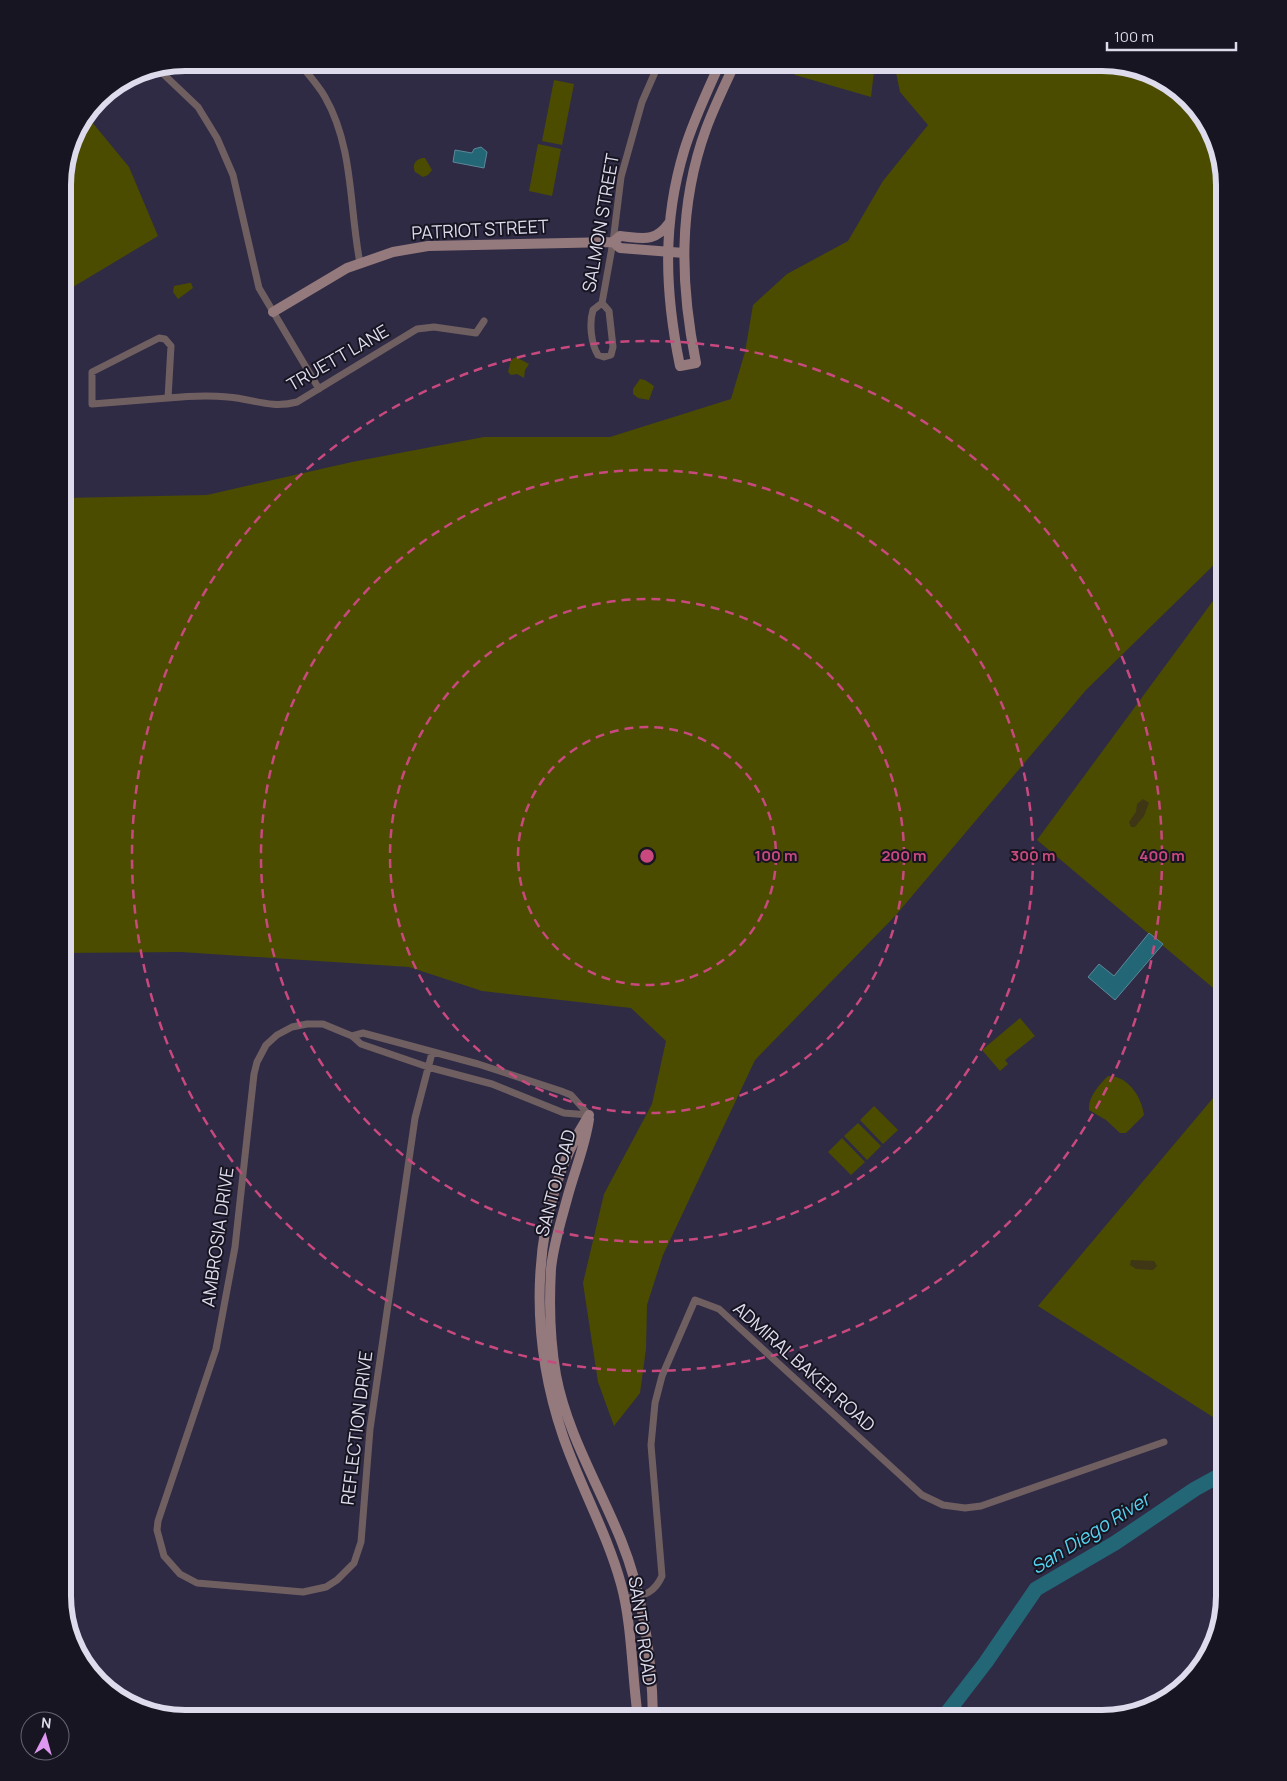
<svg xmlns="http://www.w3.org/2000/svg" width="1287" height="1781" font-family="Manrope,sans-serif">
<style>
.green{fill:#4b4c00}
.sand{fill:#3f3616}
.water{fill:#236675;stroke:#5b8999}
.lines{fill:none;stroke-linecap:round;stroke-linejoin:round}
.river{stroke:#236675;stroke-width:15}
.street{stroke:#705f60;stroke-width:7}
.secondary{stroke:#947a7c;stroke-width:10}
.ring{fill:none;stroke:#c9497f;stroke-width:2.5;stroke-dasharray:9 6}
.labels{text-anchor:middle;stroke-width:4;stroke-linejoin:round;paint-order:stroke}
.street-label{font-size:18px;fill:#dddbec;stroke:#171521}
.water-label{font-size:19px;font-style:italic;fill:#55d4f2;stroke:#171521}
.rim{fill:none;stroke:#dddbec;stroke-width:6}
.centre{fill:#c9497f;stroke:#171521;stroke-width:2.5}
.ring-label{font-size:15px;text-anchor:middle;font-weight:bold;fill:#c9497f;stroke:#171521;stroke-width:4;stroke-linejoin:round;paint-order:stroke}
</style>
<rect width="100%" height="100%" fill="#2f2b45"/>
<path class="green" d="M789,63H875L871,97L795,75Z
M894,63H1109L1163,79L1208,124L1224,186V555L1086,690L896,915L755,1060L663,1255L647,1305L646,1349L640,1393L614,1426L598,1382L583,1283L604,1194L652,1104L666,1041L631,1008L482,991L409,967L181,952L63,953V498L207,495L352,462L484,437H610L731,399L745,352L753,305L787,274L848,241L883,181L928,125L900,92Z
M554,80L574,84L562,145L542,141Z
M87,116L129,167L158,236L63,293V177L75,131Z
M538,144L561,149L552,196L529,191Z
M422,158H425L432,170L428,175L423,177L415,172C412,165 415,160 422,158Z
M189,283H191L193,288L178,299L173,292L174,286Z
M516,357L529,364L525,370L524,378L517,374L511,375L508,372L511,360Z
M640,379L645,380L654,386L649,400L638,398L633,394V389Z
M1224,586V997L1037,840Z
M1020,1018L1035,1036L1005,1060L1008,1064L1000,1071L982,1050Z
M1108,1076C1128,1075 1142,1098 1144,1115L1126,1133H1120L1106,1120L1089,1110C1088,1097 1099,1085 1108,1076Z
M1224,1085V1424L1038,1306Z
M874,1106L898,1130L883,1144L860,1120Z
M858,1123L881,1146L867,1160L844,1136Z
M842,1138L865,1162L851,1175L828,1152Z"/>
<path class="sand" d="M1143,799L1149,803L1144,816L1135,827H1131L1129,822L1136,812L1137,804Z
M1131,1260L1154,1261L1157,1266L1153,1270L1136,1269L1130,1265Z"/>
<path class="water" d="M481,147L487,152L484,168L453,162L455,150L472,153L474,149Z
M1149,933L1163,944L1115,1000L1088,977L1099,964L1114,976Z"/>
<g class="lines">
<path class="river" d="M943,1718L986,1662L1036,1589L1115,1543L1195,1489L1224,1473"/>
<path class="street" d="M299,63C308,74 318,85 325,97C354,148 349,207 360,263
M157,68L198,107L217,138L233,175L259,288L319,389
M602,303L609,311L613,347L611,355L604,357L598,355C591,344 589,323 593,310L602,303L613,242L621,177L642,102L659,63
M159,338L165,339L171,346L168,398L92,404V372Z
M168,398C188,396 208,395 228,397C254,399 270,409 297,402L417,329L434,327L476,333L484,321
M352,1036L363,1033L478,1064L561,1091L571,1095L589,1115
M432,1053L415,1118L370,1429L361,1542L354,1563L337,1580L326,1587L303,1592L197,1583L180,1574L164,1556L157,1530L158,1521L216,1349L235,1247L254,1074L257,1062L266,1045L277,1035L292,1027L307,1024H323L352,1036L361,1044L428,1067L492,1084L564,1113L589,1115
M625,1599C644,1595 654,1594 662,1576L651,1445L655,1403L662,1376L695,1300L719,1309L922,1495L943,1505L965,1508L981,1506L1164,1442"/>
<path class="secondary" d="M720,63C707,92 693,121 684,151C662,224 665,293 680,366L696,363C680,284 678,206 706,129C714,107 725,85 735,63
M613,242L620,248L684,253
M273,312L347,268L393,252L428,246L613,242L620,236C642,238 655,243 669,223
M589,1115C529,1209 528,1333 563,1436C580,1486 607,1533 621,1584C632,1623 632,1676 638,1718
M589,1119C585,1147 574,1172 567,1199C561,1221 553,1246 551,1269C549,1304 550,1341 556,1375C567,1433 599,1486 621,1540C644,1597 652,1658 653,1718"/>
</g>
<g class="ring">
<circle cx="647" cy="856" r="129"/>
<circle cx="647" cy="856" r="257"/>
<circle cx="647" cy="856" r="386"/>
<circle cx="647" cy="856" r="515"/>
</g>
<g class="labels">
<g class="street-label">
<text transform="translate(601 223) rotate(-80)" y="6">SALMON STREET</text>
<text transform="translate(480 230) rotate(-3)" y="6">PATRIOT STREET</text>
<text transform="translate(338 358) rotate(-30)" y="6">TRUETT LANE</text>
<text transform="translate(556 1183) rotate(-75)" y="6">SANTO ROAD</text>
<text transform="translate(218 1237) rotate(-82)" y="6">AMBROSIA DRIVE</text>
<text transform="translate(804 1367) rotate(42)" y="6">ADMIRAL BAKER ROAD</text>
<text transform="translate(357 1428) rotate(-83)" y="6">REFLECTION DRIVE</text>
<text transform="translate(642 1631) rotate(82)" y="6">SANTO ROAD</text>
</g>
<g class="water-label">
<text transform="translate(1090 1533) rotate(-32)" y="7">San Diego River</text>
</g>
</g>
<path d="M0 0H1287V1781H0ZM185 71H1102A114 114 0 0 1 1216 185V1596A114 114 0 0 1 1102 1710H185A114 114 0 0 1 71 1596V185A114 114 0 0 1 185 71Z" fill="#171521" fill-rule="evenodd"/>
<path class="rim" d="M185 71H1102A114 114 0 0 1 1216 185V1596A114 114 0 0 1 1102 1710H185A114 114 0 0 1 71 1596V185A114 114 0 0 1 185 71Z"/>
<circle cx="647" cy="856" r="8" class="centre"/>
<g class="ring-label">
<text x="776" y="861">100 m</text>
<text x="904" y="861">200 m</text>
<text x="1033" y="861">300 m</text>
<text x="1162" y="861">400 m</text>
</g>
<g transform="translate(45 1736) rotate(6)"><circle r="24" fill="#171521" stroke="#666472"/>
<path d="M0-4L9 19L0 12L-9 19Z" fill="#df98f1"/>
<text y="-8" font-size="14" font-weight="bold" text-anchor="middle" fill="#dddbec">N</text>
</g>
<path d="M1107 42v8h129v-8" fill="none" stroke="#dddbec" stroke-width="2.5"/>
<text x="1114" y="42" font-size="15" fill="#dddbec" stroke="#171521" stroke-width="4" paint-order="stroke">100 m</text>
</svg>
